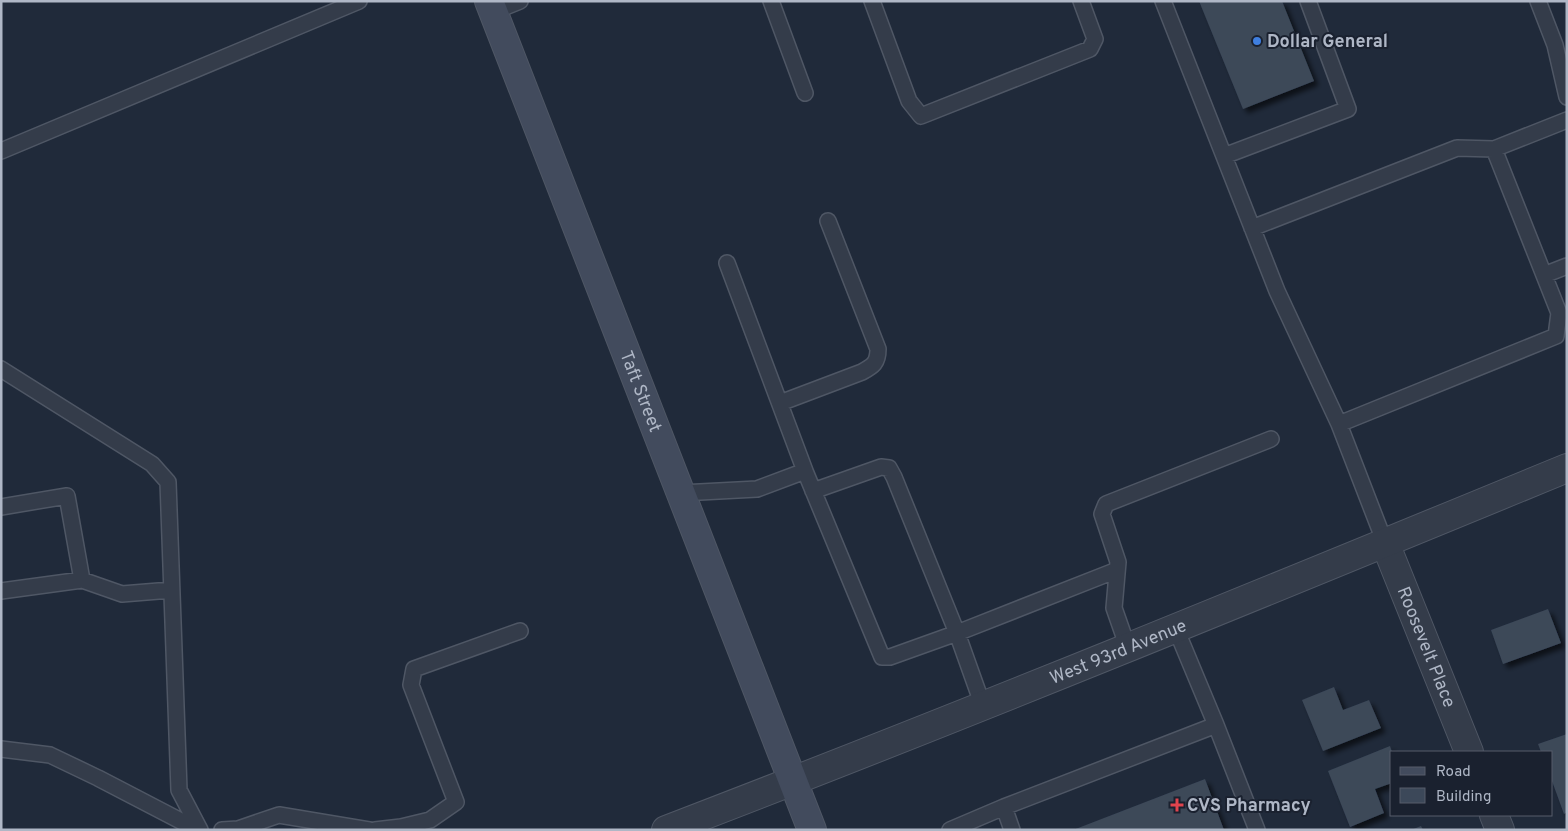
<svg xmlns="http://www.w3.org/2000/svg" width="1568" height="831" font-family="Overpass,sans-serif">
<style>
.building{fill:#3c4859;filter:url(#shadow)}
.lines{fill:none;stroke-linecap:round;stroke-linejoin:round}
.service-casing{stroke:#4f5765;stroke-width:18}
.minor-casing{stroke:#4f5765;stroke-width:30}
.tertiary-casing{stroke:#4f5765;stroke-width:30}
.secondary-casing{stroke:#4f5765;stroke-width:30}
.service{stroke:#343c4a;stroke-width:15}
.minor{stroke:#343c4a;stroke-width:28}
.tertiary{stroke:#343c4a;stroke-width:28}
.secondary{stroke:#424b5d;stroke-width:28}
.shop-dot{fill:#3f7fe0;stroke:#1a212f;stroke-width:2}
.health-dot{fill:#e0444e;stroke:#1a212f;stroke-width:2}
.labels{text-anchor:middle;stroke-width:4;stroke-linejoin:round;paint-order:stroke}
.poi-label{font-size:18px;font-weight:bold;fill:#afb7c6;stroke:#1a212f;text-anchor:start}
.street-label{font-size:18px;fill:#afb7c6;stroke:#1a212f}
</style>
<defs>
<filter id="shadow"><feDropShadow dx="4.5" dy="4.5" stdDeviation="2.5" flood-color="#0009"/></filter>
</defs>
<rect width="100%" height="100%" fill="#202a3a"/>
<path class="building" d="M1199,1H1282L1314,81L1243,109Z
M1548,609L1561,643L1503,664L1491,630Z
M1334,687L1343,710L1369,700L1381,728L1323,751L1302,700Z
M1567,734V812L1564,814L1552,781V752H1541L1538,744Z
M1390,746L1392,752V783L1375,789L1384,813L1350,827L1328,771Z
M1205,779L1224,830H1073Z
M1421,826L1423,830H1411Z"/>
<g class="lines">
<g class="service-casing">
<path id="service" d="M771,1L805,93
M872,1L909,101L921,116L1090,49L1095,39L1081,1
M1163,1L1277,291L1339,424L1385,543
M1538,1L1555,45L1567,97
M493,12L520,1
M1494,149L1567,120
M1,151L359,1
M1224,156L1348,109L1308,1
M1252,228L1457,148L1494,149L1559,313L1556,336L1339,424
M1544,275L1567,266
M1,369L152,464L168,482L179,790L200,830
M780,403L862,372C873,366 878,363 878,349L828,221
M805,471L882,657H890L957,633L983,706
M813,491L881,467L889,468L894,477L957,633L1117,570
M681,493L757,489L805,471L727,263
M1,507L67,496L82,580
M1,591L82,580L122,594L171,590
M1128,648L1114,608L1118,562L1102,514L1106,504L1271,439
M1216,725L1257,830
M1,749L50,755L98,778L198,830
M1004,807L1012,830
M222,830L238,829L279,815L369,830
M375,830L401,827L430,820L456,802L411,685L414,669L520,631
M950,830L1004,807L1216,725L1176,629"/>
</g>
<g class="minor-casing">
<g id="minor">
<path id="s1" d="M1385,543L1469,752"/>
<path d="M1494,815L1500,830"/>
</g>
</g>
<g class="tertiary-casing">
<g id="tertiary">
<path id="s2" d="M666,830C969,714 1268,591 1567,468"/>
</g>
</g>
<g class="secondary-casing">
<g id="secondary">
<path id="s3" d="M489,1L812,830"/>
</g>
</g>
<use href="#service" class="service"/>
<use href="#minor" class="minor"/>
<use href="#tertiary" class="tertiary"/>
<use href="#secondary" class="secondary"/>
</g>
<circle class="shop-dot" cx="1257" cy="41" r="5"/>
<path class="health-dot" d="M1174.5 797.5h5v5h5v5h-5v5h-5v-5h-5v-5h5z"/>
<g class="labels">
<g class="poi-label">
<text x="1267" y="47">Dollar General</text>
<text x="1187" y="811">CVS Pharmacy</text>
</g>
<g class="street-label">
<text dy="6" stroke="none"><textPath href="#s3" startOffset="419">Taft Street</textPath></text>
<text dy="6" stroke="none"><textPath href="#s1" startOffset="112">Roosevelt Place</textPath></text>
<text dy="6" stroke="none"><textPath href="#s2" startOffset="486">West 93rd Avenue</textPath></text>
</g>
</g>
<rect width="1568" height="831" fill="none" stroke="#afb7c6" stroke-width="5"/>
<rect x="1390" y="751" width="162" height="65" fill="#1a212f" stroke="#565d6b"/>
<rect x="1400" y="767" width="25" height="8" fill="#424b5d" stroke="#565d6b"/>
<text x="1436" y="776" font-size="15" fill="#afb7c6">Road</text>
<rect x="1400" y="788" width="25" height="15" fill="#3c4859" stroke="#565d6b"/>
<text x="1436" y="801" font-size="15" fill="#afb7c6">Building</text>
</svg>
